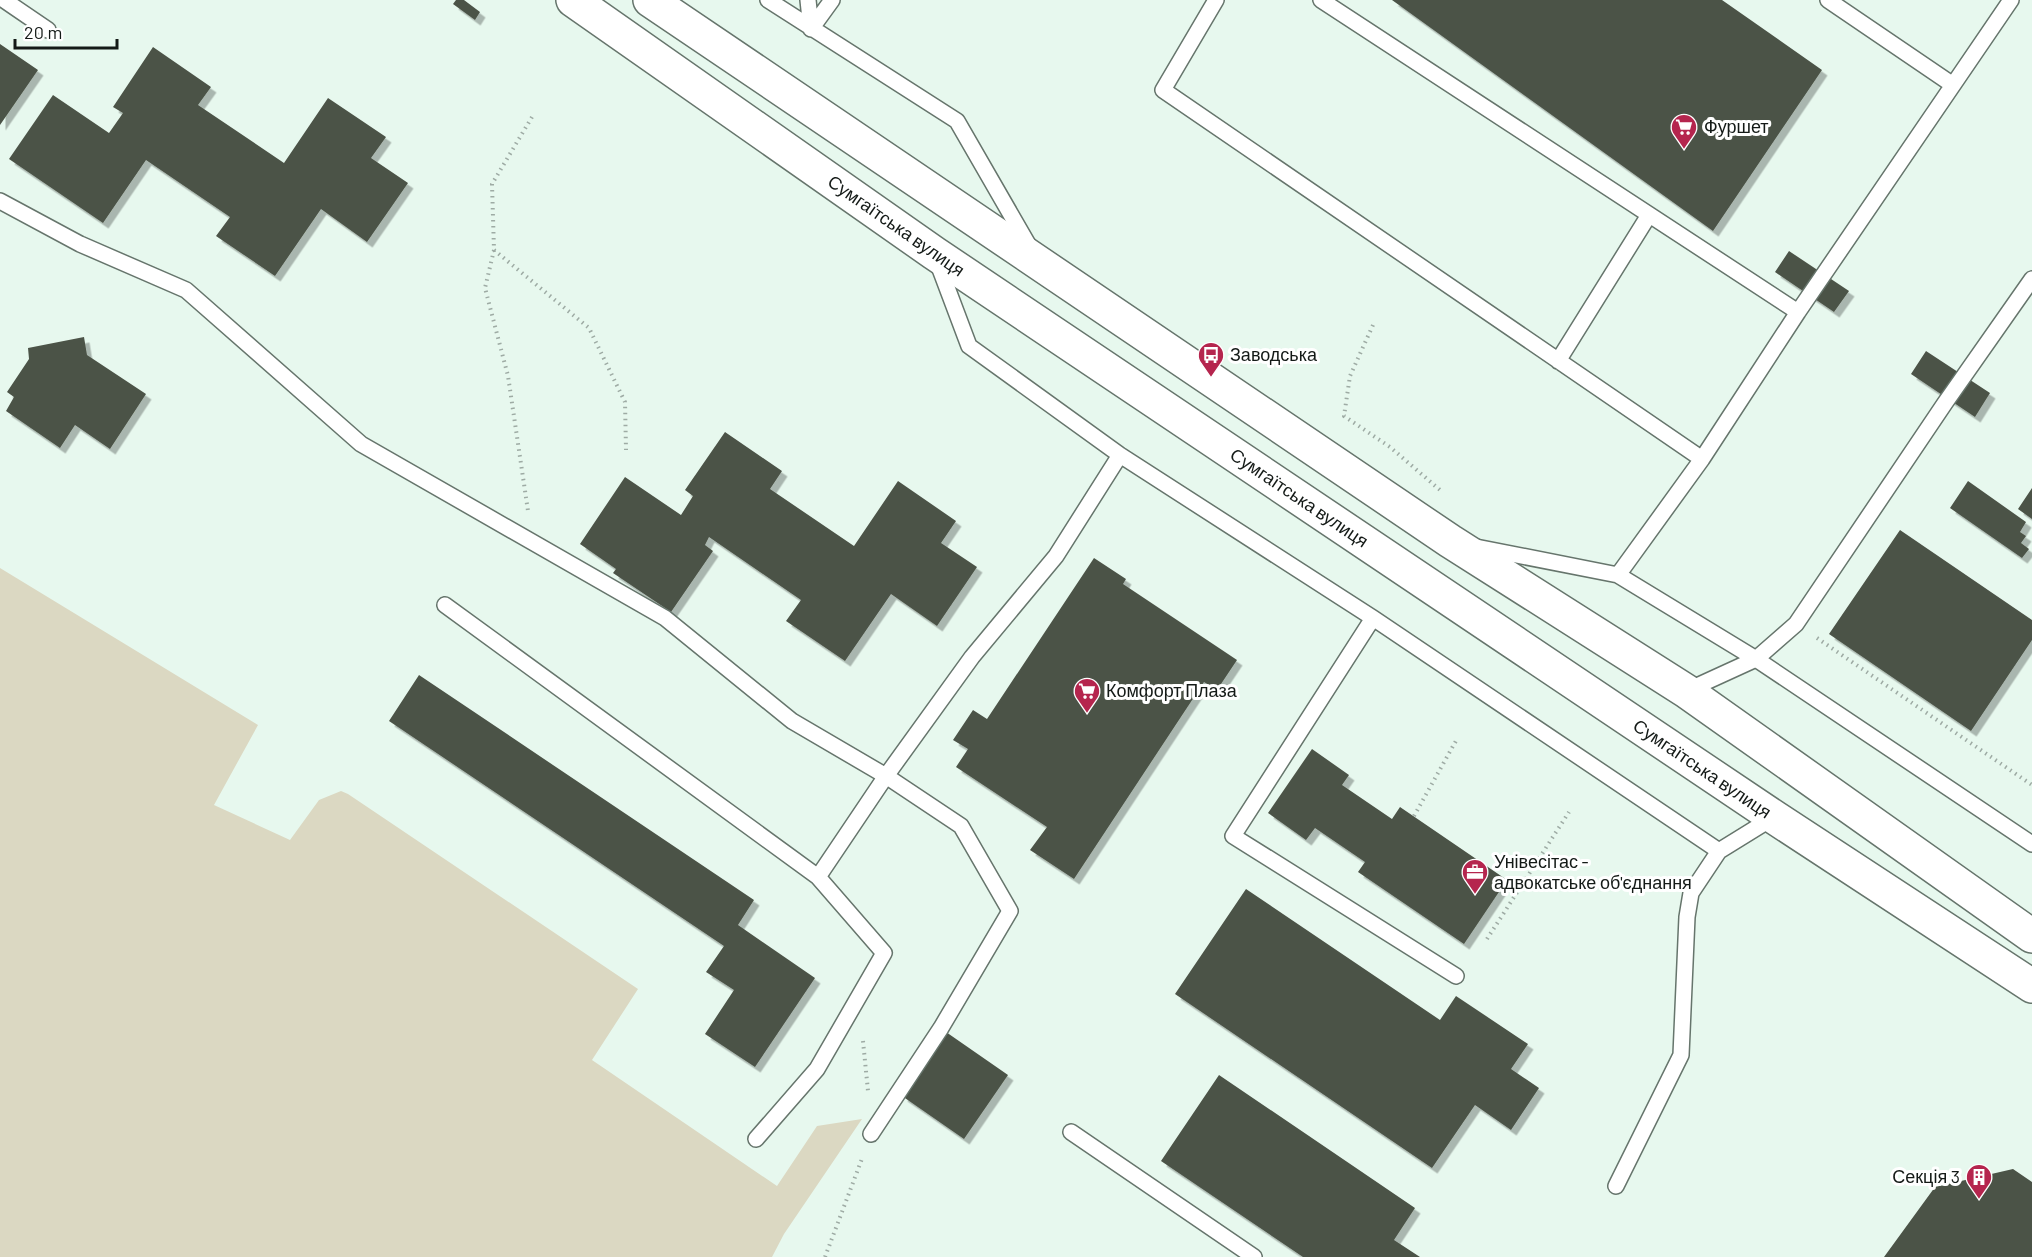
<svg xmlns="http://www.w3.org/2000/svg" width="2032" height="1257" font-family="Barlow,sans-serif">
<style>
.green{fill:#dbd8c2}
.building{fill:#4c5347;filter:url(#shadow)}
.lines{fill:none;stroke-linecap:round;stroke-linejoin:round}
.lane-casing{stroke:#66756c;stroke-width:18}
.primary-casing{stroke:#66756c;stroke-width:36}
.path{stroke:#9eaba4;stroke-width:4;stroke-dasharray:1.5 4.5;stroke-linecap:butt}
.lane{stroke:#fff;stroke-width:15}
.primary{stroke:#fff;stroke-width:33}
.labels{text-anchor:middle;stroke-width:6;stroke-linejoin:round;paint-order:stroke}
.poi-label{font-size:18px;fill:#141a17;stroke:#fff;text-anchor:start}
.street-label{font-size:18px;fill:#141a17;stroke:#fff}
</style>
<defs>
<filter id="shadow"><feDropShadow dx="5.5" dy="5.5" stdDeviation="0" flood-color="#0004"/></filter>
</defs>
<rect width="100%" height="100%" fill="#e7f8ee"/>
<path class="green" d="M0,568L258,725L214,805L290,840L319,800L341,791L348,794L638,989L592,1060L777,1186L817,1126L862,1119L784,1234L772,1257H0Z"/>
<path class="building" d="M456,0H464L480,12L475,20L453,4Z
M1392,0H1722L1822,70L1713,231Z
M0,44L38,70L0,125Z
M153,47L211,87L198,105L284,163L328,98L386,137L371,158L408,183L367,242L321,209L275,276L216,236L230,217L146,160L103,223L9,159L53,95L109,133L123,113L113,107Z
M1789,251L1849,291L1834,312L1775,272Z
M84,337L87,355L146,394L110,449L75,425L60,448L6,411L14,397L7,392L29,359L28,348Z
M1926,351L1990,393L1975,417L1911,374Z
M725,432L782,471L770,489L854,546L898,481L956,521L941,543L977,567L937,626L891,594L845,661L786,621L801,600L709,537L705,545L713,551L671,612L613,573L616,569L580,544L625,477L681,515L693,496L685,490Z
M1968,481L2026,522L2020,532L2026,536L2021,543L2029,549L2022,558L1950,508Z
M2032,488V519L2018,509Z
M1900,530L2032,620V640L1971,731L1829,634Z
M1094,558L1126,579L1123,584L1237,660L1217,690L1204,682L1074,879L1030,850L1047,827L956,767L968,749L953,740L973,710L987,719Z
M419,675L754,900L738,925L815,978L755,1067L705,1034L734,990L706,972L724,946L389,721Z
M1312,749L1349,775L1342,785L1392,819L1400,807L1507,880L1464,944L1358,872L1365,862L1315,828L1306,840L1268,813Z
M1246,889L1440,1020L1456,996L1528,1044L1511,1069L1539,1088L1511,1130L1475,1105L1432,1168L1175,994Z
M946,1032L1008,1075L964,1139L902,1096Z
M1219,1075L1415,1208L1394,1240L1420,1257H1303L1161,1161Z
M2013,1169L2032,1182V1257H1884L1935,1187Z"/>
<g class="lines">
<g class="lane-casing">
<path id="lane" d="M4,0L48,30
M768,0L957,121L1029,246
M808,0L811,29
M1216,0L1163,90L1702,459
M1321,0L1798,312L1702,459L1618,575
M811,29L832,0
M1953,85L2011,0
M0,201L80,244L186,290L361,444L665,618L792,721L886,776L961,826L1010,911L941,1028L871,1134
M937,261L969,346L1120,455L1373,618L1719,851
M1798,312L1953,85L1828,0
M1558,361L1649,215
M1476,547L1618,575L1756,659L2032,844
M445,605L818,877L886,776L972,657L1056,556L1120,455
M1373,618L1233,836L1456,976
M1686,691L1756,659L1796,624L1945,403L2032,279
M1071,1132L1254,1257
M756,1139L817,1069L884,953L818,877
M1616,1186L1681,1055L1687,917L1691,893L1719,851L1774,817"/>
</g>
<g class="primary-casing">
<path id="primary" d="M573,0L934,253L1774,817L2032,986
M650,0L1450,541L1686,691L2032,936"/>
</g>
<path class="path" d="M532,117L492,184L494,250L589,328L625,402L626,450
M494,250L485,288L508,376L528,511
M1373,325L1350,376L1344,416L1390,447L1440,490
M1817,638L2032,785
M1414,816L1457,739
M1487,939L1569,812
M863,1041L868,1091
M825,1257L863,1156"/>
<use href="#lane" class="lane"/>
<use href="#primary" class="primary"/>
</g>
<defs>
<g id="supermarket-pin" transform="scale(1.35)"><path d="M0 17L-7.5 6A9.5 9.5 0 1 1 7.5 6Z" fill="#b5254e" stroke="#fff"/><path d="M-6-5.5h2.5l.6 2H6L4.5 2H-2.5L-4.4-4H-6ZM-1.5 3.2a1.3 1.3 0 1 0 .1 0ZM3 3.2a1.3 1.3 0 1 0 .1 0Z" fill="#fff"/></g>
<g id="bus-pin" transform="scale(1.35)"><path d="M0 17L-7.5 6A9.5 9.5 0 1 1 7.5 6Z" fill="#b5254e" stroke="#fff"/><path d="M-5-6H5V4H4V6H2V4H-2V6H-4V4H-5ZM-3.5-4V0h7V-4ZM-3.5 1.2v1.5H-2V1.2ZM2 1.2v1.5H3.5V1.2Z" fill="#fff"/></g>
<g id="office-pin" transform="scale(1.35)"><path d="M0 17L-7.5 6A9.5 9.5 0 1 1 7.5 6Z" fill="#b5254e" stroke="#fff"/><path d="M-6-3h4V-5.5h4V-3h4V5H-6ZM-1-4.5V-3h2v-1.5ZM-6 0V1H6V0Z" fill="#fff"/></g>
<g id="building-pin" transform="scale(1.35)"><path d="M0 17L-7.5 6A9.5 9.5 0 1 1 7.5 6Z" fill="#b5254e" stroke="#fff"/><path d="M-4-6H4V6H1V3H-1V6H-4ZM-2.5-4.3h1.7v1.8h-1.7ZM.8-4.3h1.7v1.8H.8ZM-2.5-1h1.7V.8h-1.7ZM.8-1h1.7V.8H.8Z" fill="#fff"/></g>
</defs>
<g fill-rule="evenodd">
<use href="#supermarket-pin" x="1684" y="127"/>
<use href="#bus-pin" x="1211" y="355"/>
<use href="#supermarket-pin" x="1087" y="691"/>
<use href="#office-pin" x="1475" y="872"/>
<use href="#building-pin" x="1979" y="1177"/>
</g>
<g class="labels">
<g class="poi-label">
<text x="1704" y="133">Фуршет</text>
<text x="1230" y="361">Заводська</text>
<text x="1106" y="697">Комфорт Плаза</text>
<text x="1494" y="868">Унівесітас -<tspan x="1494" dy="21">адвокатське об'єднання</tspan></text>
<text x="1960" y="1183" text-anchor="end">Секція 3</text>
</g>
<g class="street-label">
<text transform="translate(896 226) rotate(35)" y="6">Сумгаїтська вулиця</text>
<text transform="translate(1299 498) rotate(34)" y="6">Сумгаїтська вулиця</text>
<text transform="translate(1702 769) rotate(34)" y="6">Сумгаїтська вулиця</text>
</g>
</g>
<path d="M15 39v9h102v-9" fill="none" stroke="#141a17" stroke-width="3"/>
<text x="24" y="39" font-size="18" fill="#141a17" stroke="#ffffff" stroke-width="4.5" paint-order="stroke">20 m</text>
</svg>
